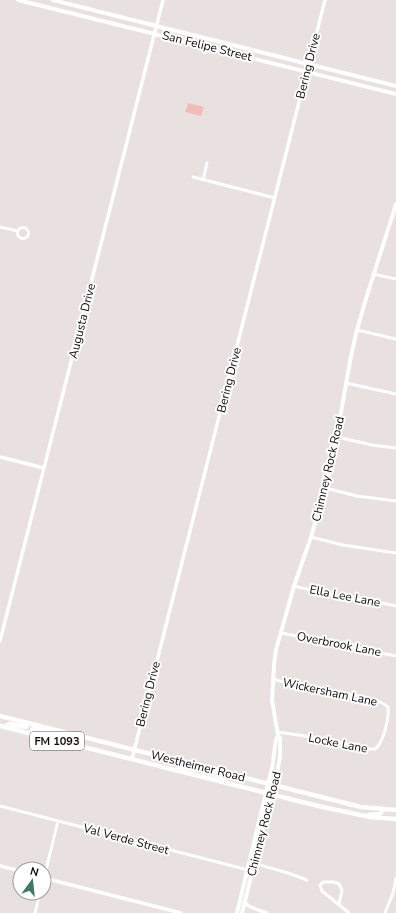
<svg xmlns="http://www.w3.org/2000/svg" width="396" height="913" font-family="'Nunito Sans',sans-serif">
<style>
.green{fill:#f1bcb4}
.lines{fill:none;stroke-linecap:round;stroke-linejoin:round}
.minor{stroke:#fff;stroke-width:3}
.tertiary{stroke:#fff;stroke-width:3.5}
.secondary{stroke:#fff;stroke-width:4}
.primary{stroke:#fff;stroke-width:4.5}
.labels{text-anchor:middle;stroke-width:4;stroke-linejoin:round;paint-order:stroke}
.shield{fill:#fff;stroke:#565554;stroke-width:1}
.shield-label{font-size:11px;font-weight:bold;fill:#0e0c0b}
.street-label{font-size:12px;fill:#0e0c0b;stroke:#fff}
</style>
<rect width="100%" height="100%" fill="#e9e1e0"/>
<path class="green" d="M188,103L204,107L201,116L185,112Z"/>
<g class="lines">
<path class="minor" d="M193,177L275,198
M203,180L207,163
M0,227L18,231
M17.5 233a5.5 5.5 0 1 1 11 0a5.5 5.5 0 1 1-11 0Z
M373,274L396,279
M357,330L396,339
M346,383L396,394
M337,437L372,445L396,448
M325,488L357,496L396,501
M311,537L343,545L396,553
M294,586L336,596L373,601L396,606
M281,633L396,656
M273,679C287,683 301,687 315,690C335,693 373,694 388,707C389,718 384,742 375,749H369L331,740L278,732
M0,806L252,871
M253,863L288,873L307,880
M44,878L58,821
M339,904L342,890L339,884L334,882H323L320,885L322,891L349,913
M35,913L40,893
M385,913L393,893L396,878"/>
<path class="tertiary" d="M0,457L44,468
M0,641L163,0
M132,759L325,0
M0,866L20,871
M44,878L181,913
M244,902C250,909 260,910 267,913"/>
<path class="secondary" d="M18,0L396,94
M53,0L396,86
M237,913L272,768C274,761 274,740 278,735
M242,913L277,773L280,757V738L278,735L272,700L274,665L276,650L294,586L311,537L325,488L332,463L351,356L357,330L365,302L396,204"/>
<path class="primary" d="M0,716L361,807L396,810
M0,726L318,806L370,817L396,819
M4,727L10,724L26,727L28,724
M29,734L33,729L54,734L59,731
M177,770L183,767L196,770L199,766
M202,777L205,772L225,778L232,775
M368,815L380,814L383,810"/>
</g>
<g class="labels">
<rect class="shield" x="30" y="732" width="54" height="18" rx="3"/>
<g class="shield-label">
<text x="57" y="745">FM 1093</text>
</g>
<g class="street-label">
<text transform="translate(207 46) rotate(14)" y="4">San Felipe Street</text>
<text transform="translate(308 66) rotate(-76)" y="4">Bering Drive</text>
<text transform="translate(82 321) rotate(-76)" y="4">Augusta Drive</text>
<text transform="translate(229 380) rotate(-76)" y="4">Bering Drive</text>
<text transform="translate(328 469) rotate(-77)" y="4">Chimney Rock Road</text>
<text transform="translate(345 596) rotate(11)" y="4">Ella Lee Lane</text>
<text transform="translate(339 644) rotate(11)" y="4">Overbrook Lane</text>
<text transform="translate(330 692) rotate(12)" y="4">Wickersham Lane</text>
<text transform="translate(148 694) rotate(-76)" y="4">Bering Drive</text>
<text transform="translate(338 743) rotate(11)" y="4">Locke Lane</text>
<text transform="translate(198 766) rotate(14)" y="4">Westheimer Road</text>
<text transform="translate(264 824) rotate(-76)" y="4">Chimney Rock Road</text>
<text transform="translate(126 839) rotate(15)" y="4">Val Verde Street</text>
</g>
</g>
<g transform="translate(32 881) rotate(15)"><circle r="19" fill="#ffffff" stroke="#9f9e9d"/>
<path d="M0-3L7 15L0 10L-7 15Z" fill="#3c7a66"/>
<text y="-6" font-size="11" font-weight="bold" text-anchor="middle" fill="#0e0c0b">N</text>
</g>
</svg>
